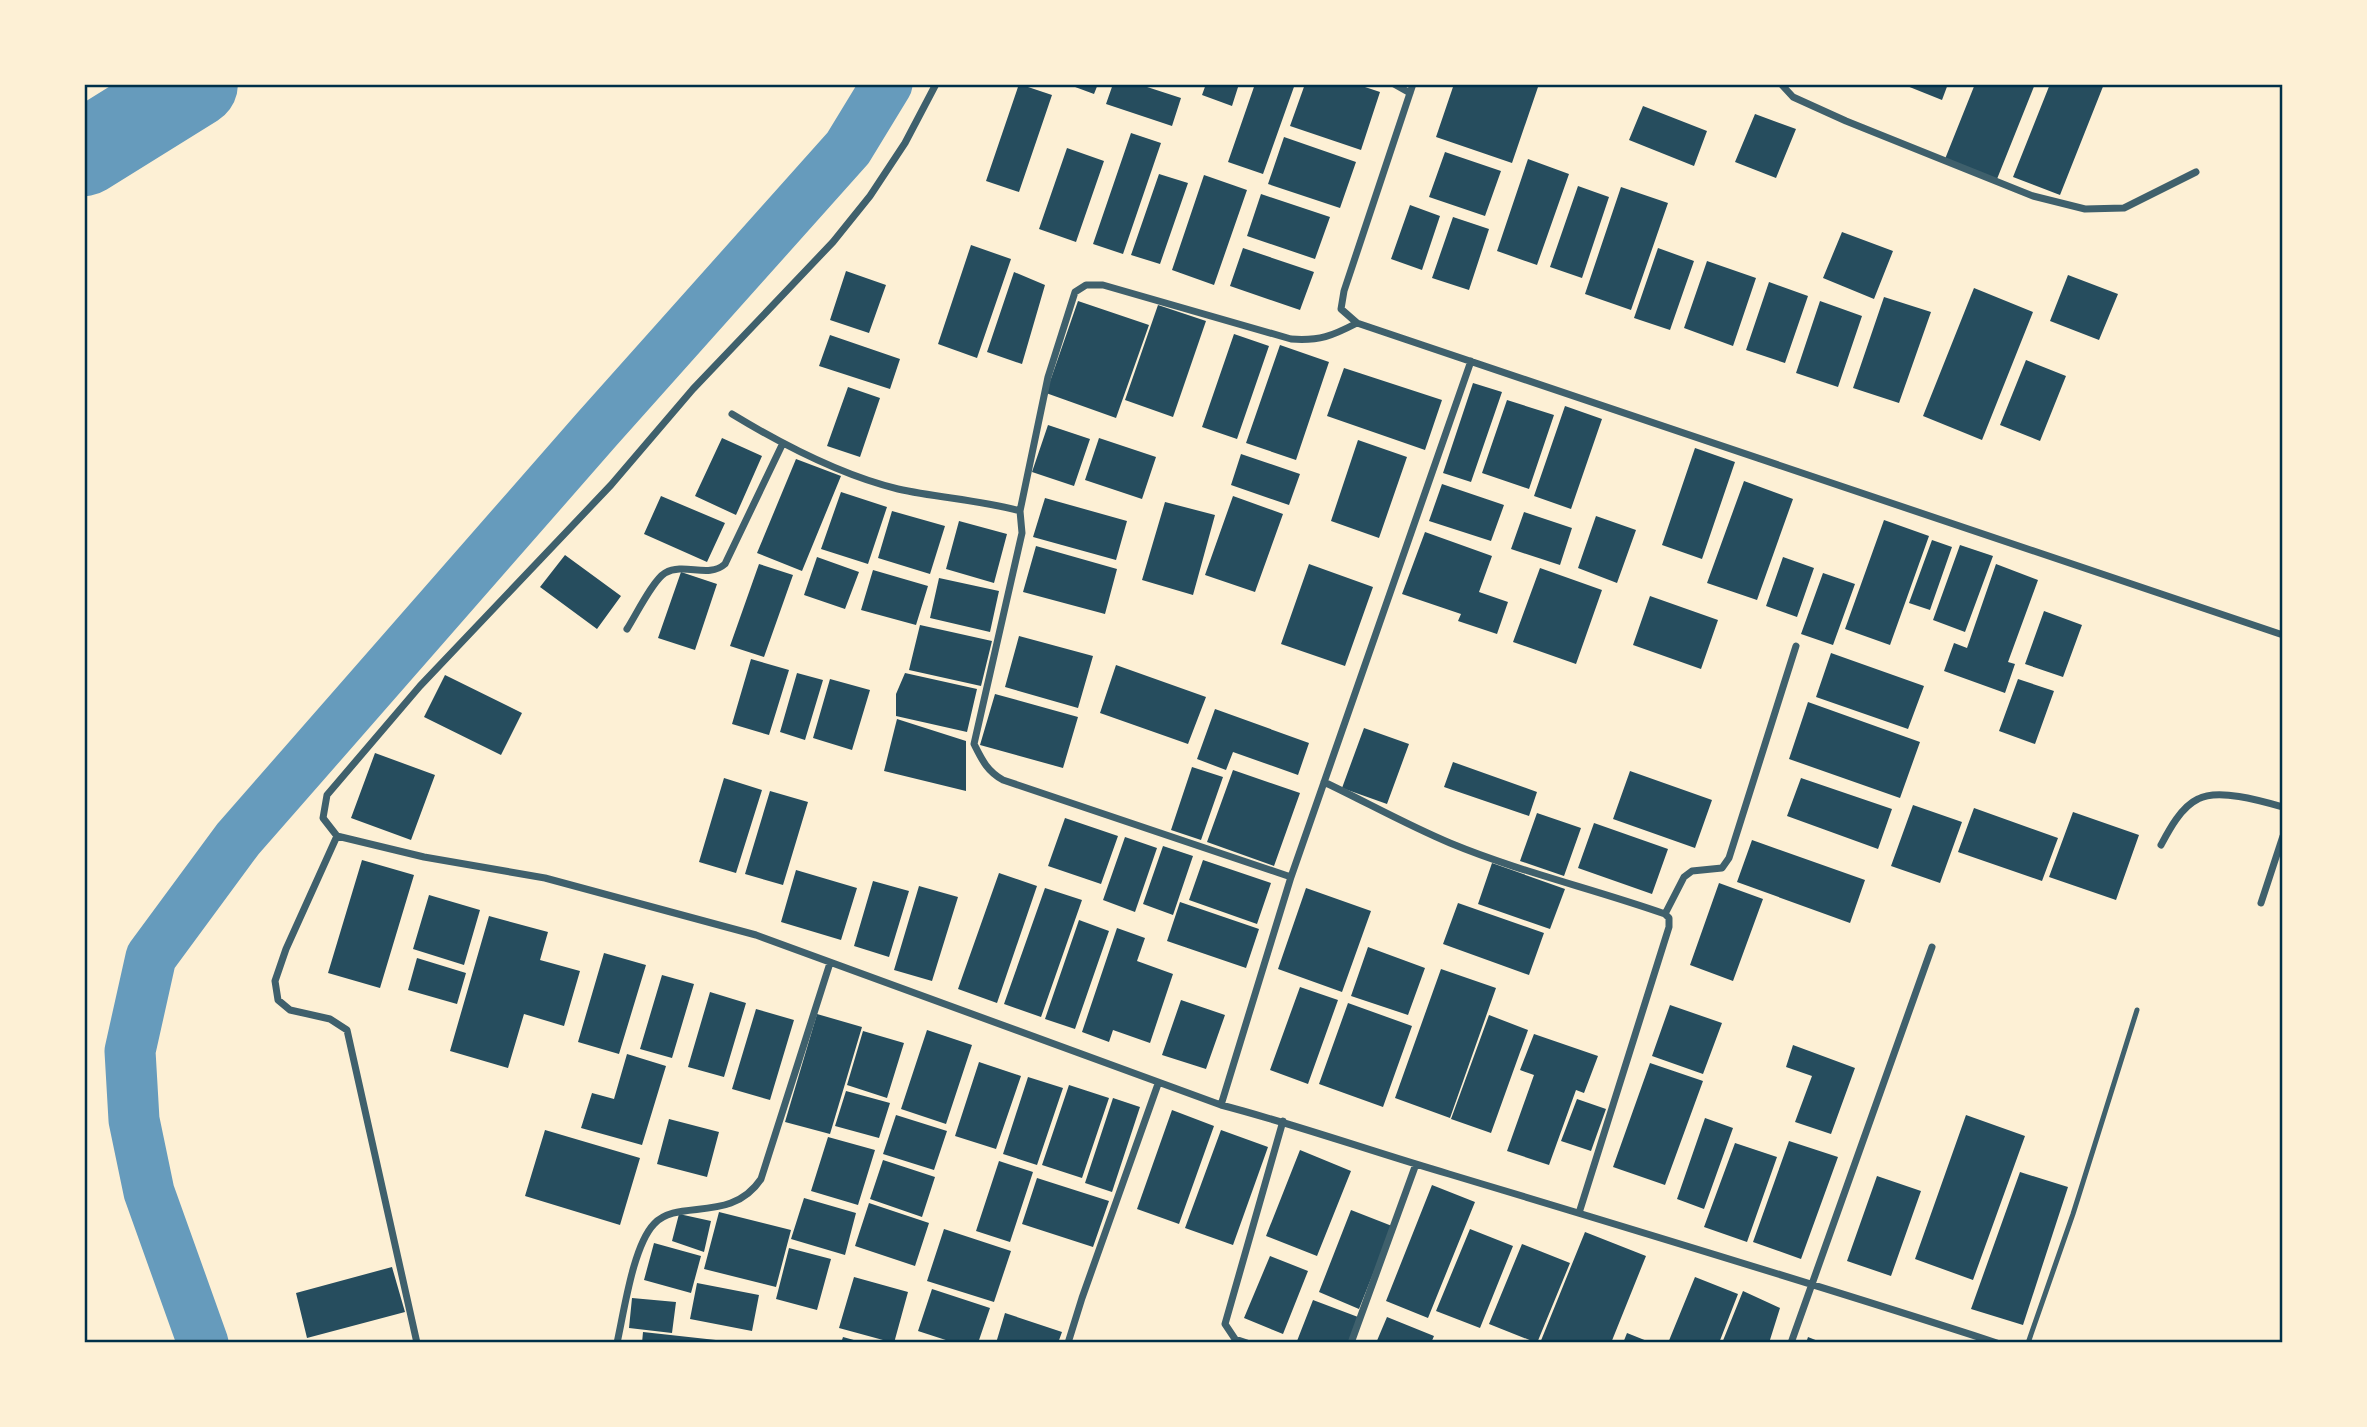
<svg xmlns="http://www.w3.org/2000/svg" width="2367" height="1427" font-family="'Roboto Serif',serif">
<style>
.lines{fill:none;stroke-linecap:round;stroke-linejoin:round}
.canal{stroke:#669bbc;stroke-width:51}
.river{stroke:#669bbc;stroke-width:86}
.building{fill:#264d5e}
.service{stroke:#3f606c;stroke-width:5}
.minor{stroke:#3f606c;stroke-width:7}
.neatline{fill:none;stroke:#003049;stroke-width:2.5}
</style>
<rect width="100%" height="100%" fill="#fdf0d5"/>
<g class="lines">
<path class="canal" d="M203,1343L149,1192L134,1120L130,1051L151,957L238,839L597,429L848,148L887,84"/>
<path class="river" d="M84,153L195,84"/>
</g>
<path class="building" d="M1019,84L1052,95L1019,192L986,181Z
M1067,84H1098L1094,94Z
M1113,84H1145L1144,86L1181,98L1172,126L1106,104Z
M1206,84H1239L1232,106L1202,95Z
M1255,84H1295L1263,174L1228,162Z
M1305,84H1356L1380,92L1361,150L1290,126Z
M1454,84H1528L1538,87L1512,163L1436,137Z
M1902,84H1948L1942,100Z
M1975,84H2035L1997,179L1945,159Z
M2050,84H2104L2060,195L2013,177Z
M1643,106L1707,131L1694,166L1629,140Z
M1755,114L1796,129L1776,178L1735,162Z
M1131,133L1161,143L1123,254L1093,244Z
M1284,137L1356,162L1340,208L1268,184Z
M1067,148L1104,161L1076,242L1039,229Z
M1445,152L1501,171L1485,216L1429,197Z
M1528,159L1569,174L1537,265L1497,251Z
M1159,174L1188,183L1160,264L1131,255Z
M1204,175L1247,190L1214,285L1172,270Z
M1578,186L1609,197L1582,278L1550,267Z
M1621,187L1668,203L1631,310L1585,294Z
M1261,194L1330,217L1315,259L1247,236Z
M1410,205L1440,216L1422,270L1391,259Z
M1453,217L1489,229L1469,290L1432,278Z
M1842,232L1893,251L1874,299L1823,278Z
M971,245L1011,259L977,358L938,344Z
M1243,248L1314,272L1300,310L1230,286Z
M1658,248L1694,261L1670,330L1634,318Z
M1707,261L1756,278L1733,346L1684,328Z
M846,271L886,285L869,333L830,320Z
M1014,272L1045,285L1022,364L987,352Z
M2068,275L2118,294L2099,340L2050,321Z
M1769,282L1808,296L1785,363L1746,350Z
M1974,288L2033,312L1982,440L1923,416Z
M1884,297L1931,312L1899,403L1853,388Z
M1078,301L1149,325L1116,418L1046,393Z
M1820,301L1862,316L1838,387L1796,373Z
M1158,305L1206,321L1173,417L1125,400Z
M1234,334L1269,346L1237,439L1202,427Z
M830,335L900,359L890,389L819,366Z
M1280,345L1329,362L1296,460L1246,443Z
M2026,360L2066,376L2040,441L2000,425Z
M1344,368L1442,400L1425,450L1327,416Z
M1473,383L1502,392L1471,482L1443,473Z
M848,387L880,398L860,457L827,446Z
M1507,400L1554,415L1529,489L1482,473Z
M1565,406L1602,419L1571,509L1534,496Z
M1048,425L1090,439L1074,486L1032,472Z
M722,438L762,456L736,515L695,496Z
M1099,438L1156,457L1142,499L1085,480Z
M1358,440L1407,457L1379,538L1331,521Z
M1695,448L1735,462L1702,559L1662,545Z
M1241,454L1300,474L1289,505L1231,485Z
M796,459L841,476L802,571L757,553Z
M1744,481L1793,499L1757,600L1707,583Z
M1442,484L1504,505L1491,541L1429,521Z
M841,492L887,507L868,564L821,549Z
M661,496L725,523L707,562L644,534Z
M1233,496L1283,514L1255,592L1205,575Z
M1045,498L1127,521L1116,560L1033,537Z
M1165,502L1215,515L1193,595L1142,580Z
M892,511L945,526L930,574L878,558Z
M1524,512L1572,528L1560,565L1511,549Z
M1596,516L1636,530L1617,583L1578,568Z
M1884,520L1929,536L1890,645L1845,629Z
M959,521L1007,534L994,583L946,569Z
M1425,532L1492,556L1479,592L1508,602L1497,634L1458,621L1461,614L1402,594Z
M1932,540L1952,547L1930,610L1909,603Z
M1960,545L1993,556L1965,632L1933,620Z
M1036,546L1117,569L1105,614L1023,592Z
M565,555L621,596L597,629L540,587Z
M817,557L859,572L845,609L804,595Z
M1783,557L1814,568L1797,617L1766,606Z
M759,564L793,575L764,657L730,646Z
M1309,564L1373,587L1345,666L1281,644Z
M1996,564L2038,580L2008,662L2015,664L2005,693L1944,671L1954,643L1967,648Z
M1540,568L1602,590L1576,664L1513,642Z
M873,570L928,586L916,625L861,610Z
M681,572L717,584L695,650L658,638Z
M1823,573L1855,584L1833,645L1801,634Z
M939,578L999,591L990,632L930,618Z
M1650,596L1718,620L1701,669L1633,645Z
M2044,611L2082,625L2063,677L2025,664Z
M920,625L992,641L981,686L909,670Z
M1019,636L1093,656L1078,708L1005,687Z
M1831,653L1924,686L1908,729L1816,697Z
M751,659L789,670L769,735L732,724Z
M1116,665L1206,697L1188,744L1100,713Z
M797,673L823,680L805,740L780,732Z
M905,673L977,689L967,732L896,716V694Z
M445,675L522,713L501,755L424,717Z
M830,679L870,690L852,750L813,738Z
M2018,679L2054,691L2035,744L1999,731Z
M995,694L1078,717L1063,768L980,745Z
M1808,702L1920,742L1900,798L1789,759Z
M1215,709L1309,743L1298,775L1233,752L1226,770L1197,759Z
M897,719L966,741V791L884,771Z
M1364,728L1409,744L1387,804L1342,788Z
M375,753L435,775L411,840L351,818Z
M1453,762L1537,792L1529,816L1444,787Z
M1192,767L1223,777L1201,840L1171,830Z
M1233,770L1300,793L1274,866L1207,842Z
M1630,771L1712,800L1695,848L1613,819Z
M724,778L762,790L736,873L699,862Z
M1801,778L1892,809L1878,849L1787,816Z
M770,791L808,802L783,885L745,874Z
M1913,805L1962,822L1940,883L1891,866Z
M1974,808L2058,838L2042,881L1958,852Z
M2073,812L2139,835L2116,900L2049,877Z
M1537,813L1581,828L1564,876L1520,861Z
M1065,818L1118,836L1101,884L1048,866Z
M1594,823L1668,849L1652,894L1578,868Z
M1125,837L1157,848L1135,912L1103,900Z
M1752,840L1865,880L1850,923L1737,882Z
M1163,846L1193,856L1173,915L1143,904Z
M362,860L414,875L380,988L328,973Z
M1203,860L1271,883L1257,924L1189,900Z
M1492,863L1565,889L1550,929L1478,904Z
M796,870L857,888L841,940L781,922Z
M999,873L1037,886L997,1003L958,989Z
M873,881L909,891L889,957L854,946Z
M1719,883L1763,899L1733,981L1690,965Z
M919,886L958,897L932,981L894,970Z
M1045,888L1082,900L1041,1017L1004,1004Z
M1306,888L1371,911L1342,992L1278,969Z
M429,895L480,910L464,965L413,949Z
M1180,902L1259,929L1246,968L1167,941Z
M1458,903L1544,933L1529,975L1443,944Z
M489,916L548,932L540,960L580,971L564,1026L524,1014L508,1068L450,1051Z
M1079,920L1109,931L1075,1029L1045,1019Z
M1117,928L1145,938L1137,961L1173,974L1150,1043L1113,1030L1109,1042L1082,1032Z
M1368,947L1425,968L1408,1015L1351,996Z
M604,953L646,965L619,1054L578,1042Z
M417,958L466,973L457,1004L408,990Z
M1441,969L1496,988L1450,1118L1395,1098Z
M662,975L694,984L672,1058L640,1049Z
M1300,987L1338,1000L1308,1084L1270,1070Z
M710,992L746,1003L724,1077L688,1067Z
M1181,1000L1225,1015L1206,1069L1162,1055Z
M1348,1003L1412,1026L1383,1107L1319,1084Z
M1670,1005L1722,1023L1703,1074L1652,1056Z
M756,1009L794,1020L770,1100L732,1089Z
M817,1014L862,1027L830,1134L785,1122Z
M1489,1015L1528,1030L1491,1133L1451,1119Z
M927,1030L972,1045L946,1124L901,1109Z
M863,1031L904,1043L887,1098L847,1085Z
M1534,1034L1598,1056L1584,1093L1576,1090L1549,1165L1507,1151L1534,1075L1520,1070Z
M1793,1045L1855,1068L1831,1134L1795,1122L1812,1076L1786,1067Z
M627,1054L666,1066L642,1145L581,1128L592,1093L614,1099Z
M979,1062L1021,1076L996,1149L955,1136Z
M1650,1063L1703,1081L1665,1185L1613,1167Z
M1028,1077L1063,1088L1037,1165L1003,1154Z
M1069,1085L1109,1098L1082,1178L1042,1165Z
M846,1091L890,1103L879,1138L835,1126Z
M1113,1098L1140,1107L1112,1192L1085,1183Z
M1577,1099L1606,1109L1591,1151L1561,1141Z
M1172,1110L1214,1126L1179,1224L1137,1209Z
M896,1115L947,1131L934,1170L883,1154Z
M1966,1115L2025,1136L1973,1280L1915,1259Z
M1705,1118L1733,1128L1704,1209L1677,1199Z
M669,1119L719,1132L707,1177L657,1164Z
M545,1130L640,1158L620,1225L525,1196Z
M1221,1130L1268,1147L1233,1245L1185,1228Z
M828,1137L875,1150L858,1205L811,1191Z
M1789,1141L1838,1157L1801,1259L1753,1242Z
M1735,1143L1777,1157L1747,1242L1704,1227Z
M1300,1150L1351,1171L1317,1256L1266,1236Z
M883,1160L935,1177L922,1217L870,1199Z
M999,1161L1033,1172L1010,1242L976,1231Z
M2020,1172L2068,1187L2023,1325L1971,1309Z
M1877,1176L1921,1191L1891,1276L1847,1261Z
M1037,1178L1109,1201L1093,1247L1022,1224Z
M1432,1185L1475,1202L1428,1318L1386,1301Z
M804,1198L856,1213L845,1255L791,1239Z
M869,1203L929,1223L915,1266L855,1246Z
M1351,1210L1392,1226L1359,1309L1319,1292Z
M719,1212L791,1230L776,1287L704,1269Z
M679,1214L711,1221L704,1252L672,1241Z
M944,1229L1011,1251L994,1302L927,1281Z
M1470,1229L1513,1246L1480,1328L1436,1311Z
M1585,1232L1646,1256L1611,1343H1540Z
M654,1243L701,1256L691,1293L644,1280Z
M1522,1244L1570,1263L1537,1343L1489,1324Z
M789,1248L831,1259L817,1310L776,1299Z
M1270,1256L1308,1271L1283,1334L1244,1318Z
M392,1267L405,1312L307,1338L296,1293Z
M854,1277L908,1292L894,1343L839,1328Z
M1695,1277L1738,1294L1719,1343H1668Z
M697,1283L759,1295L752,1331L690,1319Z
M932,1289L990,1308L978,1343H955L918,1331Z
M1743,1291L1780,1308L1769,1343H1722Z
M632,1298L676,1302L672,1333L629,1328Z
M1313,1300L1358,1317L1348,1343L1297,1341Z
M1005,1313L1062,1332L1058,1343H996Z
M1387,1317L1434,1336L1431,1343H1376Z
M643,1332L725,1341V1343H642Z
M1627,1333L1652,1343H1623Z
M843,1337L861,1342V1343H841Z
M1808,1337L1823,1343H1806Z"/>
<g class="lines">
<path class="service" d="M2028,1343L2073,1214L2137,1010"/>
<path class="minor" d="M936,84L905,143L870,196L833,242L693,389L611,485L420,686L327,795L323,818L337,836L424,857L545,878L756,935L1221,1105C1298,1125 1373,1152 1449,1174C1632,1229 1815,1284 1997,1343
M1394,84L1410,93
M1413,84L1344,291L1341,309L1357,323L2283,635
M1781,84L1793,97L1846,121L2033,196L2085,209L2124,208L2196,172
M732,414C783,445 840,475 898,489C939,498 980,500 1020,511L1022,533L974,744C982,760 987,771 1003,780L1291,877
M1020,511L1048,377L1075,292L1086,285H1103L1291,339C1320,341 1332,336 1357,323
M627,629C636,615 653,580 665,573C685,562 708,579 725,564L782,445
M1324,782C1366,802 1407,825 1450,843C1520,872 1594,889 1665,914L1669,918V927L1579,1213
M337,836L286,949L275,981L278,1000L290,1010L330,1019L347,1030L417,1343
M2161,845C2169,830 2181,807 2198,799C2218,788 2262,801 2283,807
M2261,903L2283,836
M1665,914L1684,877L1692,871L1722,868L1729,858L1796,646
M1221,1105L1291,877L1471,361
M617,1343C624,1312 633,1246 654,1224C678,1198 731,1224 761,1179L830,963
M1068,1343L1082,1298L1158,1084
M1247,1343L1235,1339L1225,1324L1283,1121
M1351,1343L1416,1164
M1791,1343L1932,947"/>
</g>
<rect width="2367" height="1427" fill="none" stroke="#fdf0d5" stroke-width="172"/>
<rect x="86" y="86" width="2195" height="1255" class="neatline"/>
</svg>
